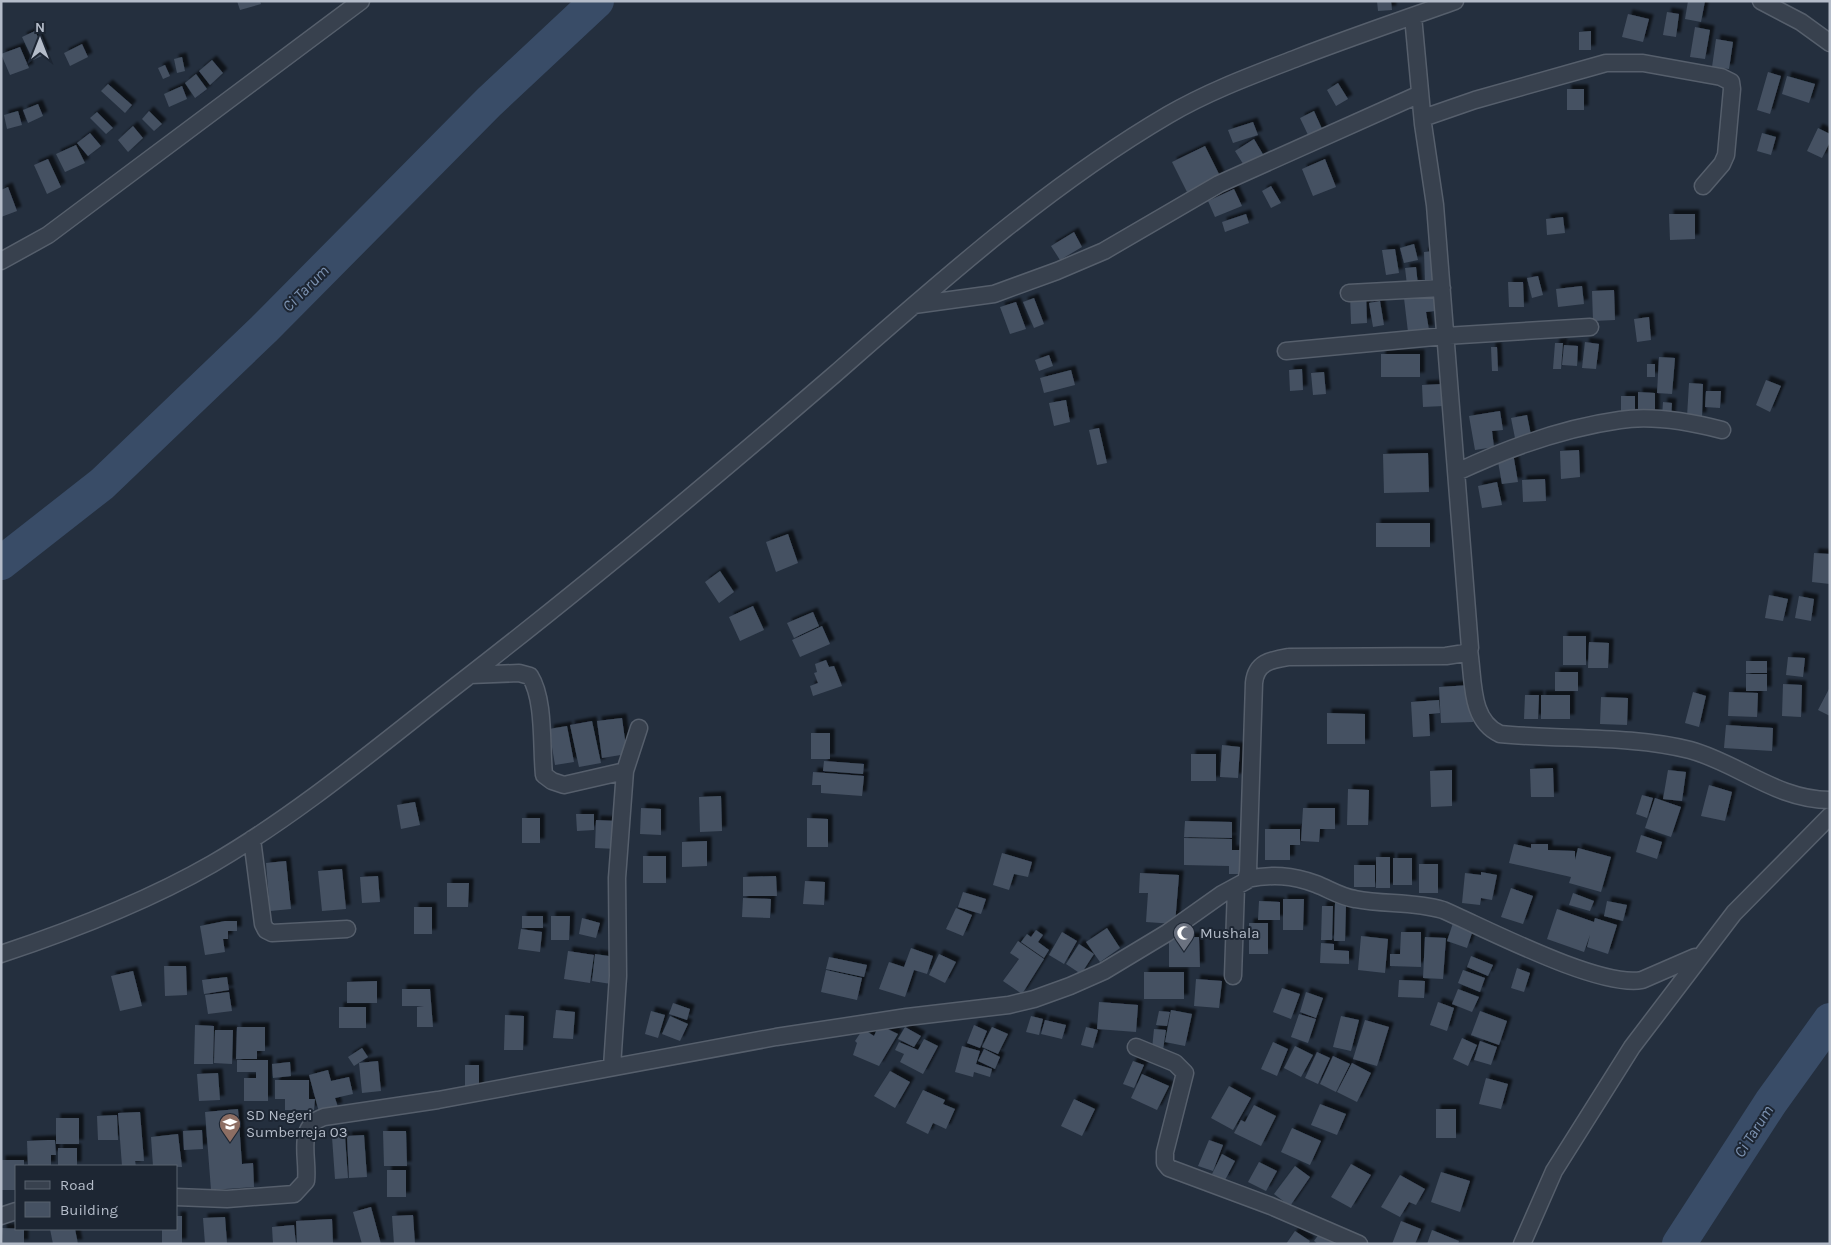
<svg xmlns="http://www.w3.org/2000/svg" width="1831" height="1245" font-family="Karla,sans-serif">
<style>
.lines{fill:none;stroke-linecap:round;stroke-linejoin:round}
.river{stroke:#394c67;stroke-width:34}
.building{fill:#455162;filter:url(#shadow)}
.street-casing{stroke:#565f6c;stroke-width:19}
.street{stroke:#38414e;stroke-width:16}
.labels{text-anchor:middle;stroke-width:4;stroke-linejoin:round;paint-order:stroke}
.poi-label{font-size:15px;fill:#b4bcc9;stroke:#1d2633;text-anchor:start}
.water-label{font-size:16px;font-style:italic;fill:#7c92b1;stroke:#1d2633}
</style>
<defs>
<filter id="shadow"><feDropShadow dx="4.5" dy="-4.5" stdDeviation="1" flood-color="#0009"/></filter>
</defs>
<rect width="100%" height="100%" fill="#242f3e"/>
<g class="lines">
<path class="river" d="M1,563L102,484L264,329L489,102L597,1
M1679,1244L1771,1102L1830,1020"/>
</g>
<path class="building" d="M237,1H260L261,4L240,10Z
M1377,1H1391L1392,10L1378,11Z
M1688,1H1705L1701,22L1685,19Z
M1667,12L1679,14L1676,37L1663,35Z
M1628,14L1649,19L1643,42L1622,37Z
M1695,27L1710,30L1705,59L1690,57Z
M35,31L46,54L33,60L22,37Z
M1591,31V50H1579V32Z
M1716,39L1733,42L1729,69L1712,67Z
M82,44L88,57L70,66L64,53Z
M20,47L29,68L10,75L1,54Z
M182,57L185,71L177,73L174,59Z
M212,60L223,73L210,85L199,71Z
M165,65L170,76L163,79L158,68Z
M1768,72L1781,76L1770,114L1757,110Z
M196,74L207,89L195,98L185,83Z
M1787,76L1815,84L1809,103L1782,94Z
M1338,83L1348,99L1336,106L1327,90Z
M108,84L132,105L125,113L101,91Z
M182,86L187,99L169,107L164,94Z
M1567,89H1584V110H1567Z
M38,104L43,116L28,123L23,110Z
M18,111L22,125L7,129L4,115Z
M149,111L162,124L154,131L142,119Z
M1314,111L1323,131L1309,137L1300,118Z
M97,112L113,128L106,134L90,118Z
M1253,122L1258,135L1233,143L1228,130Z
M133,126L143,138L128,152L118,140Z
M1818,128L1830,134V142L1822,158L1807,151Z
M90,133L101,146L88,156L77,143Z
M1762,133L1776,137L1771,155L1757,151Z
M1254,139L1264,156L1245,167L1235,151Z
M76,145L85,163L65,172L56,154Z
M1205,146L1220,176L1187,192L1172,162Z
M48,159L61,187L47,194L34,165Z
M1325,159L1336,187L1313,196L1302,169Z
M1271,186L1281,203L1271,208L1262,191Z
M8,187L17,211L1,217V190Z
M1234,189L1242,206L1215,217L1208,201Z
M1246,214L1249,223L1225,232L1222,222Z
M1669,214H1695V239L1670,240Z
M1563,217L1565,233L1547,235L1546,219Z
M1074,232L1082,247L1060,260L1051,246Z
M1414,244L1418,260L1404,263L1400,248Z
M1395,249L1399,273L1386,275L1382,250Z
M1435,251L1436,282L1425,283L1424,252Z
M1416,267L1418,285H1407L1405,268Z
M1538,276L1543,295L1532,298L1527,278Z
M1508,282H1523L1524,307H1509Z
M1582,286L1584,304L1558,307L1556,289Z
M1614,290L1615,320L1593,321L1592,291Z
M1366,293L1367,323L1351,324L1350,294Z
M1433,294L1435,311L1426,312L1429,330L1408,332L1404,298Z
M1034,298L1044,324L1034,328L1023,302Z
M1380,301L1384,325L1373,327L1369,303Z
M1016,302L1026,329L1010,334L1000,307Z
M1649,317L1651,340L1637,342L1634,319Z
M1585,342L1599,344L1596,369L1582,368Z
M1555,343H1563L1561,369H1553Z
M1564,345L1578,346L1577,366L1562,365Z
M1491,347H1497L1498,371H1492Z
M1381,354H1420V377H1381Z
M1049,355L1053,366L1039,371L1035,360Z
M1659,357L1675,358L1672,394L1657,393Z
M1647,364H1655V377H1647Z
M1302,369L1303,390L1290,391L1289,370Z
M1071,370L1075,385L1044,393L1040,378Z
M1324,372L1326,394L1313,395L1311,373Z
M1766,380L1781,386L1770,412L1756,405Z
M1689,383L1703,384L1702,417H1687Z
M1443,384V406L1423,407L1422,385Z
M1706,391H1721L1720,408L1705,407Z
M1638,392L1655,393V418L1638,417Z
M1621,396H1635V414H1621Z
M1066,400L1070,422L1054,426L1049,403Z
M1663,402L1672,403L1671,418L1662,417Z
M1500,411L1503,430L1492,431L1494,447L1475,450L1469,416Z
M1527,415L1532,440L1516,443L1511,418Z
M1099,428L1107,463L1097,465L1089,430Z
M1579,450L1580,477L1561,479L1560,451Z
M1428,453L1429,492L1384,493L1383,454Z
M1513,453L1518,482L1502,484L1497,456Z
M1545,479L1546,501L1523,502L1522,480Z
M1497,482L1502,505L1482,508L1478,486Z
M1376,523H1430V547H1376Z
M788,534L798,563L776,572L766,542Z
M1814,553L1830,554V584L1812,582Z
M720,571L734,592L719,603L705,582Z
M1769,595L1788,599L1783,621L1765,618Z
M1799,596L1814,599L1811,621L1795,618Z
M753,606L764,630L740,641L729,617Z
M813,612L819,626L794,638L787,623Z
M822,626L830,644L800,657L792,640Z
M1563,636H1586V665H1563Z
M1589,642L1609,643L1608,668H1588Z
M1788,657L1805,658L1803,677L1786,675Z
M826,660L829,667L834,666L842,686L813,696L810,686L818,683L814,673L817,672L815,664Z
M1746,661H1767V673H1746Z
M1555,672H1578V691H1555Z
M1746,674H1767V691H1746Z
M1783,684L1802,685L1801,717L1782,716Z
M1471,685L1473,722L1441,723L1439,687Z
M1830,687V716L1818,710Z
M1693,692L1706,696L1699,727L1685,723Z
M1729,692L1758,693L1757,717L1728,716Z
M1525,695H1539L1538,719H1524Z
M1541,695H1570V719H1541Z
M1601,697L1628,698L1627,725L1600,724Z
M1439,700L1440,713L1429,714L1430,736L1413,737L1411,702Z
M1327,713L1365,714V744H1327Z
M622,718L627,754L602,758L597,721Z
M592,721L601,763L579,767L570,725Z
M1726,725L1773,728L1772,751L1724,748Z
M567,726L574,762L555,765L549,729Z
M811,733H830V759H811Z
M1222,745L1240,747L1238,778L1220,777Z
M1191,754H1216V781H1191Z
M824,761L864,764L863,774L823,771Z
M1553,768L1554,797H1531L1530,769Z
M1452,770V806L1431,807L1430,771Z
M1668,770L1686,772L1682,801L1663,799Z
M813,772L864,776L862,796L821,793V785H812Z
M1709,785L1732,792L1725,821L1701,816Z
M1348,789L1369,790L1368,825H1347Z
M1642,795L1653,798L1647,818L1636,814Z
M721,796L722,831L700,832L699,797Z
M1655,798L1681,807L1671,837L1645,828Z
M415,802L420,825L401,829L397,805Z
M641,808L661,809V835L640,834Z
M1303,808H1335V829H1320L1319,842L1301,841Z
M576,814H594V830L577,831Z
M522,818H540V843H522Z
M807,818L828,819V847H807Z
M596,820L617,821V849L595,848Z
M1185,821L1232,822V838L1184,837Z
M1265,829H1300V845H1290V860H1265Z
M1641,835L1662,842L1657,859L1636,852Z
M1184,838L1232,839V850H1246V874H1229V866L1184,865Z
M707,841V866L682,867V842Z
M1514,844L1531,848V844H1548V850L1575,851V860L1578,848L1611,857L1601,892L1569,883L1571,877L1509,863Z
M1002,853L1032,862L1028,877L1014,874L1009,890L993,885Z
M643,856H666V883H643Z
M1376,857H1390V888H1376Z
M1393,858H1412V885H1393Z
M286,861L291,909L270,911L266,863Z
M1419,864H1438V893H1419Z
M1354,865H1375V887H1354Z
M342,869L346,909L322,911L318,871Z
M1481,872L1497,875L1492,900L1481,898L1480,905L1462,903L1465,873L1481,875Z
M1140,873L1179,875L1175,924L1146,922L1148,893H1139Z
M378,876L380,902L362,903L360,877Z
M776,876L777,896H743V877Z
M805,881L825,882L824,905L803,904Z
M447,883H469L468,907H447Z
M1511,888L1533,896L1523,924L1501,917Z
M963,892L986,899L981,914L958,907Z
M1573,893L1594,901L1590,911L1569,905Z
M743,898L771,899L770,918L742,917Z
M1283,899H1304L1303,930H1283Z
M1259,901L1280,902V920H1258Z
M1607,901L1627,905L1623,921L1604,916Z
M1335,903L1346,904L1345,941H1334Z
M1322,906H1333L1332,940H1321Z
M414,907H432V934H414Z
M956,908L972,915L963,936L946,929Z
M1557,909L1594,922L1595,918L1617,925L1608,954L1587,947L1590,935L1584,952L1547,939Z
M522,916H543V928H522Z
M551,916H570L569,940H551Z
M582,918L600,923L596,938L579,934Z
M225,921H237V931H228V939H223L225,952L205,955L200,926Z
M1249,923H1268V954H1249Z
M1453,923L1473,930L1467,948L1447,941Z
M1107,928L1120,948L1100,962L1086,942Z
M521,929L542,932L540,952L518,949Z
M1036,930L1043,935L1038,942L1049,950L1044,958L1021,942L1027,934L1031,937Z
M1062,932L1077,941L1064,964L1049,955Z
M1401,932H1421V967L1390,966V954H1400Z
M1361,936L1388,939L1385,973L1358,970Z
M1169,937H1199L1200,967H1169Z
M1425,937L1446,938L1443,979L1423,978Z
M1018,941L1044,959L1022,994L1003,981L1019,959L1010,953Z
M1321,943L1334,944V950L1349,951V964L1320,963Z
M1079,944L1094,954L1081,974L1066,964Z
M911,948L933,956L927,974L914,970L905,997L879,989L889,962L904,967Z
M568,951L594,955L590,983L564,979Z
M595,954L615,957L611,984L592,981Z
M939,954L956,962L945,983L929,975Z
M1471,956L1493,965L1488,976L1467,967Z
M829,957L867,965L864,977L826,969Z
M164,966H186L187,995L165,996Z
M1517,968L1530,973L1524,992L1511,988Z
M826,970L862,978L857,1000L821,992Z
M1463,970L1485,978L1480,992L1458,983Z
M133,971L142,1006L120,1011L111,976Z
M1144,972H1184V999H1144Z
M227,977L229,990L204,994L202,980Z
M1196,979L1222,981L1219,1008L1194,1006Z
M1399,980L1425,981L1424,998L1398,997Z
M377,981V1003H347V982Z
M1282,988L1300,994L1291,1019L1273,1012Z
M402,989H430L433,1027H417V1007L424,1006H402Z
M1458,989L1479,997L1472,1012L1452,1004Z
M229,992L232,1011L208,1014L205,995Z
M1306,992L1323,998L1316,1018L1300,1012Z
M1099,1002L1138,1005L1136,1032L1097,1029Z
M1438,1002L1454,1008L1447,1031L1430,1025Z
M673,1003L690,1009L687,1020L669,1014Z
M339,1007H366V1028H339Z
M556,1010L575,1012L573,1039L553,1038Z
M1171,1010L1192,1014L1185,1046L1165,1042Z
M651,1011L665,1015L658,1038L645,1034Z
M1159,1011L1170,1012L1167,1026L1156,1025Z
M1480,1011L1507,1021L1499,1045L1471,1035Z
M1299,1014L1316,1019L1308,1043L1291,1037Z
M505,1015L524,1016L523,1050H504Z
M670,1016L688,1024L680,1041L662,1034Z
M1031,1016L1043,1019L1039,1035L1026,1032Z
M1341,1016L1359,1020L1351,1051L1333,1047Z
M1045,1020L1066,1025L1062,1039L1041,1034Z
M1365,1020L1389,1027L1377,1066L1353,1059Z
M195,1025L214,1026L213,1064H194Z
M879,1025L898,1034L879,1066L853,1055L857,1043L855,1041L863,1029L874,1036Z
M974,1025L987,1031L980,1048L967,1043Z
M237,1027H265V1051H257V1059H236Z
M905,1027L921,1036L914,1047L898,1039Z
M992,1027L1008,1034L998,1054L982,1047Z
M1086,1027L1098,1030L1093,1048L1081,1045Z
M1154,1029L1166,1030L1163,1050L1152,1049Z
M215,1030H233L232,1064L214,1063Z
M1462,1038L1477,1045L1468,1066L1453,1059Z
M924,1039L938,1046L923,1074L900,1062L904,1054L895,1050L899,1042L918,1050Z
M1480,1041L1497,1047L1491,1065L1474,1060Z
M1273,1042L1288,1049L1277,1076L1261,1069Z
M962,1046L980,1051L976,1064L992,1069L990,1077L974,1072L973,1077L955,1072Z
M1295,1046L1313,1055L1301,1077L1284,1068Z
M362,1048L368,1057L354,1066L348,1057Z
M984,1049L1000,1057L995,1069L978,1061Z
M1317,1052L1330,1058L1318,1084L1305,1078Z
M1333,1056L1350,1064L1336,1092L1320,1084Z
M237,1060H268V1101H244V1078H256V1072H237Z
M378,1061L381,1091L362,1093L359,1063Z
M1133,1061L1144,1065L1134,1088L1123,1084Z
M290,1062L291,1076L273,1078L272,1064Z
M1352,1063L1371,1073L1357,1102L1337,1092Z
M465,1065H479V1089H465Z
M328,1070L331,1081L349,1077L353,1094L335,1098L338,1107L319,1112L309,1075Z
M890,1071L910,1082L895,1108L874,1096Z
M218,1073L220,1100L199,1101L197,1074Z
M1142,1074L1169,1086L1157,1110L1131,1098Z
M1486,1078L1508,1084L1501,1109L1479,1104Z
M275,1080H309V1099H315L314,1110H285V1099H275Z
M1229,1086L1251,1098L1233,1130L1211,1118Z
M923,1090L945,1100L943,1104L955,1109L946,1129L933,1123L928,1134L906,1123Z
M1074,1099L1095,1109L1082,1136L1061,1126Z
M1320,1104L1346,1114L1337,1135L1311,1125Z
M1254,1105L1276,1116L1261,1146L1234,1133L1241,1120L1245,1122Z
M238,1109L242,1164L253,1163L254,1187L211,1190L205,1112Z
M1436,1109H1456V1138H1436Z
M140,1112L144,1161H135L136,1166H122L118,1113Z
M117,1115L118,1140H98L97,1116Z
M56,1118H79V1144H56Z
M1292,1128L1321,1141L1310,1165L1281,1152Z
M202,1130L203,1149L184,1150L183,1131Z
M383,1131H406L407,1166H384Z
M178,1134L182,1167L153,1166L151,1137Z
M364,1135L367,1177L349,1178L347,1136Z
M345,1136L348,1178L335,1179L332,1137Z
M48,1140H55L56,1155H51V1166H28L27,1141Z
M1209,1140L1223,1145L1213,1171L1198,1166Z
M58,1148H77V1166H58Z
M1222,1154L1235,1161L1225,1180L1212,1174Z
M1,1160H24V1166H16V1190H1Z
M1259,1162L1277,1171L1266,1191L1248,1182Z
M1351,1164L1371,1175L1351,1208L1331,1197Z
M1295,1166L1310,1177L1290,1206L1274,1194Z
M387,1170H406V1197H387Z
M1441,1172L1470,1181L1460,1212L1431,1202Z
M1400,1175L1425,1189L1416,1205L1409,1202L1400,1217L1381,1207Z
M371,1207L381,1244H362L353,1212Z
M413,1215L415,1244H394L392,1216Z
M176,1216H182V1243H162V1229H176Z
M225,1217L227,1243L205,1244L203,1218Z
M332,1219L333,1244H297L296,1221Z
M1401,1221L1421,1229L1415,1244H1392Z
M294,1225L296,1244H273L272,1227Z
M2,1228L24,1229V1244H3Z
M50,1229H75L78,1244H53Z
M1322,1230L1339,1242L1337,1244H1318L1314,1241Z
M1432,1230L1459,1241L1458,1244H1427Z
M1295,1231L1310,1241L1308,1244H1286Z"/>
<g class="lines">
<g class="street-casing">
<path id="street" d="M1761,1L1801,22L1830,43
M1423,118L1475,100L1606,63H1643L1721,77L1731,82L1732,89L1726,155L1722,164L1703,186
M1,261L48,235L361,1
M1349,293L1442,288
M914,305L994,294L1057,271L1104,251L1219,184L1420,94
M1286,351L1445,336L1590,327
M1457,472C1508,448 1563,428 1620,420C1652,415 1691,422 1722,430
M1469,650C1474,679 1469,720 1500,734C1561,740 1632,735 1690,750C1738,763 1777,800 1830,800
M470,675L519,673L530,676C545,700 541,746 544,775L552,781L564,785L625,771
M252,839L263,924L266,930L272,933L347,929
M1247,879C1272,874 1292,875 1316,884C1329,889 1341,897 1355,899C1386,905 1412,901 1443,910C1487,929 1599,988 1642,980L1695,957
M1,954C73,930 146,902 212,864C300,813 380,745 461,682C589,583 712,480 835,374C940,282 1047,186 1168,115C1209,91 1253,75 1297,58C1349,38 1402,20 1455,1
M1233,976L1236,887
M1136,1047L1175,1063L1185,1073L1165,1152V1163L1169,1168L1271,1206L1359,1244
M612,1067L618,976L617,878L625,771L639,728
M176,1197L227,1199L294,1194L306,1181C309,1157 295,1127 324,1117L438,1100L776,1037L907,1017L1009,1005L1034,999L1070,986L1104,971L1167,933L1222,894L1246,881L1248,872L1254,683C1256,662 1271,660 1289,657L1446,656L1465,653L1470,648L1435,205L1423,124L1413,16
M1,1216L16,1211
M1522,1244L1554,1171L1632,1047L1734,913L1830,816"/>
</g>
<use href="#street" class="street"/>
</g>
<defs>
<g id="mosque-pin" transform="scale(1.125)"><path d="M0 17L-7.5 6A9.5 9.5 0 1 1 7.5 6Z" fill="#6b7280" stroke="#1d2633"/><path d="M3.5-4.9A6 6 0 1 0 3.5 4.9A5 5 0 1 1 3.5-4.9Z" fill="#fff"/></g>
<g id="school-pin" transform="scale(1.125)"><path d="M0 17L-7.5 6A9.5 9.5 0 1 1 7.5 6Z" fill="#8d6e63" stroke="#1d2633"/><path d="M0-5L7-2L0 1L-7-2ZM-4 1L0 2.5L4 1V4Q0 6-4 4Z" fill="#fff"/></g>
</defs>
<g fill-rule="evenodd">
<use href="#mosque-pin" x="1184" y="933"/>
<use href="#school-pin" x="230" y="1124"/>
</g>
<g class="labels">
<g class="poi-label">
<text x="1200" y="938">Mushala</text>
<text x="246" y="1120">SD Negeri<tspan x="246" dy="17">Sumberreja 03</tspan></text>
</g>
<g class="water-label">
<text transform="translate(305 288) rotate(-45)" y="6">Ci Tarum</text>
<text transform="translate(1753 1131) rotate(-57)" y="6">Ci Tarum</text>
</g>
</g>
<rect width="1831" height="1245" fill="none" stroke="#b4bcc9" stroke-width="5"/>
<rect x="15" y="1165" width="162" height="65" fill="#1d2633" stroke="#59626f"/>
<rect x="25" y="1181" width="25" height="8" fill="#38414e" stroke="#59626f"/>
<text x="60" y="1190" font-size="15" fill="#b4bcc9">Road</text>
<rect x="25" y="1202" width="25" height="15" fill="#455162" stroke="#59626f"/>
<text x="60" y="1215" font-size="15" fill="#b4bcc9">Building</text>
<g transform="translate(40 40)" stroke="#1d2633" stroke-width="4" paint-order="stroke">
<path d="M0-4L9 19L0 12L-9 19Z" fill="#b4bcc9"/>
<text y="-8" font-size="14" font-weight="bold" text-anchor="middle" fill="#b4bcc9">N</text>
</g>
</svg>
